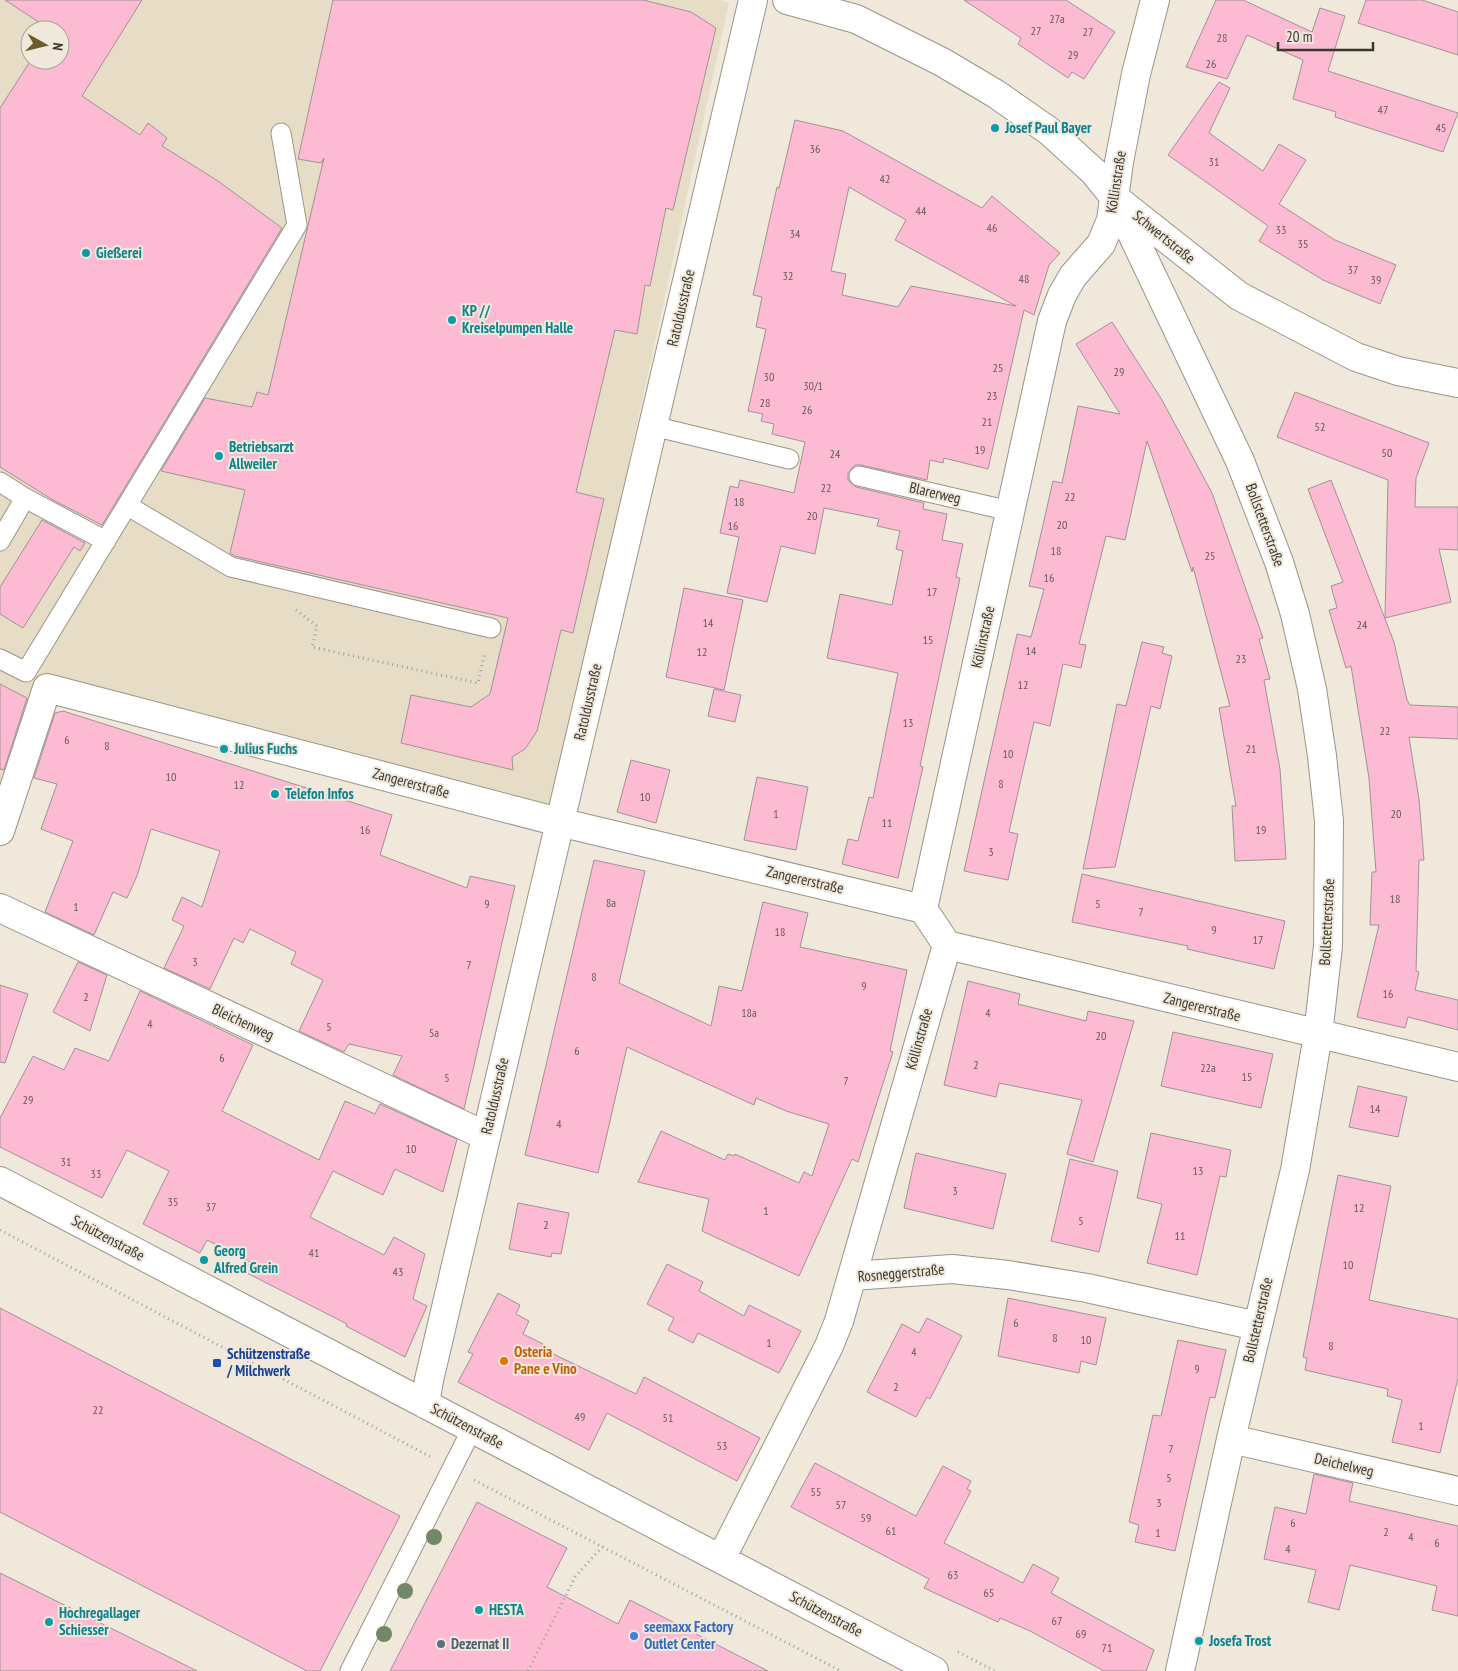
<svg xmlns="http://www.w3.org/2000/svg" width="1458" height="1671" font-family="'PT Sans Narrow',sans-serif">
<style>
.built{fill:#e7dcc6;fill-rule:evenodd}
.building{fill:#fcbbd3;stroke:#a19197;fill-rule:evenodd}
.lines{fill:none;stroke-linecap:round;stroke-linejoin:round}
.service-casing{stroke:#9b9487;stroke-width:21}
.minor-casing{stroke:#9b9487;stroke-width:30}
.path{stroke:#a39d93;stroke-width:3;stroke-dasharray:1 4;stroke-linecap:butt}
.service{stroke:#fff;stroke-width:19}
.minor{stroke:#fff;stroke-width:28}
.tree{fill:#738868}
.culture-dot{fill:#0f9aa8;stroke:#f0e8da;stroke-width:2}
.food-dot{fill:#e8710a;stroke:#f0e8da;stroke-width:2}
.transit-dot{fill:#1a4fb4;stroke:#f0e8da;stroke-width:2}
.shop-dot{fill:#3f7fe0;stroke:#f0e8da;stroke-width:2}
.service-dot{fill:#5c6f8a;stroke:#f0e8da;stroke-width:2}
.labels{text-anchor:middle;stroke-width:4;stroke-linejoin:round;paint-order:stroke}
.number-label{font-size:12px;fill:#6a585a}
.culture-label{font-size:15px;font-weight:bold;fill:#0d838f;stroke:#f0e8da;text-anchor:start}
.street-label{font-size:15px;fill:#3a3732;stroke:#f0e8da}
.food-label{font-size:15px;font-weight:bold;fill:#c56008;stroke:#f0e8da;text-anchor:start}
.transit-label{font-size:15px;font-weight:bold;fill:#164399;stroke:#f0e8da;text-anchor:start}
.shop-label{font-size:15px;font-weight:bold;fill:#366cbe;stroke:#f0e8da;text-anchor:start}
.service-label{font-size:15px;font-weight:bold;fill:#4e5e75;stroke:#f0e8da;text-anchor:start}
</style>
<rect width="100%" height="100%" fill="#f0e8da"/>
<path class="built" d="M0,0H720L729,3L552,813L42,679L0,797ZM30,30H60V60H30Z"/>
<path class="building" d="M5,0H142L82,96L140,135L148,123L167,138L162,146L218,181L282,228L102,525L53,500L0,467V108L31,60H60V30H51Z
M333,0H643L691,12L716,28L673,210L666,208L650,286L645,285L637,334L615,330L576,492L604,499L573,633L561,630L537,731L525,749L512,757L513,770L401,743L411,695L471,707L490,694L508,618L235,556L230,553L245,490L161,471L205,398L252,407L257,392L268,395L324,158L321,163L298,159Z
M964,0H1066L1115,32L1084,79L1072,72L1068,78L1018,44L1021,38Z
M1216,0H1243L1312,32L1320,8L1345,16L1328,71L1458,113L1443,152L1335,117L1336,112L1293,99L1303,60L1247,35L1227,79L1186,67Z
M1366,0H1422L1458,12V55L1358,23Z
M1219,82L1230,88L1209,133L1263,171L1279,144L1306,160L1279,204L1335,240L1396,265L1380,304L1323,280L1259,241L1268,226L1168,155Z
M795,120L843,131L982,208L992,196L1060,253L1049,265L1034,315L1024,310L988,469L944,458L943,463L930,460L927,480L861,465H855L848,473V480L856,487L924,503L923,509L947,514L942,540L963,544L956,577L960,578L920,766L923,767L898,878L842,864L848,839L858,841L869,797L873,798L898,673L827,658L840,594L892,605L903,551L896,549L900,531L877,526L879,519L824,508L815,554L781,546L767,602L727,593L739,537L720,533L730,486L738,488L740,480L794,493L805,442L772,434L774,424L761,421L763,414L748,411L766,329L756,327L762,297L753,295L777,187L779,188ZM849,187L906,220L895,240L1016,306L911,286L898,307L842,295L846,274L831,271Z
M1112,322L1162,400L1212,493L1263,638L1259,639L1270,679L1264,680L1280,769L1286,859L1235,861L1232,806H1236L1219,708L1230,706L1193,567L1192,572L1147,441L1125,540L1106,536L1079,644L1086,645L1081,668L1063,664L1050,726L1034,722L1009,832L1018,834L1008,880L964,871L1017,634L1031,637L1044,589L1029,586L1053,481L1062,483L1078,406L1120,414L1076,344Z
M1295,392L1429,443L1416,478L1415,507H1458V550L1439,549L1451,602L1385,618L1388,480L1277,437Z
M1331,480L1394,642L1407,700L1410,705L1458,707V739L1409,737L1419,799L1424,860H1419L1416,971L1419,972L1415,990L1458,1000V1030L1408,1017L1405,1028L1357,1017L1379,925H1370L1372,872H1376L1369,778L1351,666L1346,668L1329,610L1337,608L1331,586L1343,582L1308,489Z
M42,520L85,543L80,551L74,547L23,628L0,614V587Z
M684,588L743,600L724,690L666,677Z
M1142,642L1164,647L1162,653L1172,656L1160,709L1151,706L1115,867L1083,869L1117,704L1126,706Z
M0,684L27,698L4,770L0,769Z
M714,689L741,695L735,722L708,716Z
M63,711L392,815L380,855L467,888L470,876L515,886L464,1109L393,1075L402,1056L349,1044L344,1052L299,1031L323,980L291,964L296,952L250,929L243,943L234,938L210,989L164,968L184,926L172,920L182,897L202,907L220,851L151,829L137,876L127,898L113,892L94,935L45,912L73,841L41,829L57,784L34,778L55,713Z
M631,760L670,770L656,823L617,812Z
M757,777L808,787L796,850L744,840Z
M594,860L645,871L619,983L711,1026L719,986L742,991L763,902L808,913L800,947L907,970L890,1051L893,1052L858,1162L852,1159L799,1276L702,1231L709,1199L638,1182L661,1131L725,1160L728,1154L734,1156L735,1154L799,1183L804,1172L812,1176L829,1124L786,1111L756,1098L754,1105L627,1047L598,1173L525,1155Z
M1082,874L1285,921L1274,969L1187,949L1188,946L1072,922Z
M78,962L107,975L90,1031L53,1012Z
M968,981L1020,994L1018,1004L1086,1021L1088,1011L1134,1021L1093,1162L1067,1154L1082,1100L999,1083L996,1097L944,1085Z
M0,985L28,994L5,1063L0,1062Z
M140,991L253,1045L222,1111L319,1160L345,1101L375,1114L380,1104L457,1139L443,1192L395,1169L383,1195L333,1171L310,1217L384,1255L394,1237L425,1254L413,1299L427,1306L405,1357L346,1326L347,1324L245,1272L250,1262L207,1240L200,1253L143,1224L169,1171L127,1150L102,1198L0,1147V1118L33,1056L64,1070L75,1048L109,1061Z
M1173,1032L1273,1054L1261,1108L1161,1086Z
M1358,1086L1407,1097L1398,1137L1349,1127Z
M1151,1133L1231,1150L1226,1177L1220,1176L1197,1275L1147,1263L1162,1204L1137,1198Z
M916,1153L1006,1174L993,1229L904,1208Z
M1070,1159L1118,1171L1099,1252L1051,1241Z
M1338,1175L1391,1186L1369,1300L1458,1319V1378L1440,1453L1392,1442L1402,1400L1387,1396L1388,1389L1305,1370L1307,1358L1303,1357Z
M518,1203L569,1213L561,1254L552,1253L551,1257L509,1249Z
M667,1264L703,1282L699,1291L744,1316L749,1305L801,1331L779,1373L698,1333L693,1343L668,1330L674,1318L647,1304Z
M498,1293L520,1305L516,1314L529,1321L523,1334L543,1344L541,1348L636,1394L644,1377L760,1438L737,1481L607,1413L589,1450L458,1382L473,1354L468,1352Z
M1008,1298L1106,1318L1096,1365L1081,1361L1079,1373L998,1356Z
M0,1308L400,1516L320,1671H307L0,1512Z
M927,1318L962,1336L930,1399L927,1397L916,1417L867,1392L902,1324L919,1333Z
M1178,1340L1226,1350L1215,1398L1210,1397L1175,1551L1135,1542L1139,1525L1129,1522L1153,1415L1161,1416Z
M815,1463L916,1516L943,1466L971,1481L967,1489L971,1491L944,1543L1023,1583L1033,1564L1059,1578L1051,1593L1154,1650L1146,1671H1104L1030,1631L1000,1618L998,1622L939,1595L924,1588L929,1579L791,1507Z
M1314,1474L1353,1483L1349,1501L1458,1526V1616L1432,1610L1437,1586L1350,1565L1339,1610L1308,1602L1316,1570L1264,1559L1275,1507L1306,1514Z
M477,1502L567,1548L547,1587L618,1624L630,1600L768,1671H390Z
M0,1573L197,1671H0Z"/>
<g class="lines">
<g class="service-casing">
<path id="service" d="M653,426L789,459
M859,476L1010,511
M0,482L25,498L106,541
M128,506L231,567L491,628
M0,541L25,498
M0,659L26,672L297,225L281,133
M350,1671L472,1429"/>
</g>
<g class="minor-casing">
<path id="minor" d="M787,0L856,19L942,62L996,94L1049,131L1094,172L1115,198L1239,296L1356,357L1398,371L1458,383
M1115,198L1240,461L1279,562L1295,614L1312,689L1322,756L1329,821L1328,946L1318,1035L1295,1170L1231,1439L1180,1671
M0,831L47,688L559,822L923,909
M0,908L486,1136
M947,945L1458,1067
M0,1181L934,1671
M852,1276L947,945L923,909L1052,321L1062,295L1073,276L1101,244L1111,220L1119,162L1136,74L1155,0
M425,1404L429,1380L753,0
M1231,1439L1458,1491
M721,1559L829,1346L839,1321L852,1276L952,1269L1008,1275L1087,1288L1257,1326"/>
</g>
<path class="path" d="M296,610L317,626L312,647L478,683L485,652
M0,1230L431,1457
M474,1480L841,1671
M958,1652L995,1671
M528,1671L575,1577L602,1547"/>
<use href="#service" class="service"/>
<use href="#minor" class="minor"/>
</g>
<g class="tree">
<circle cx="434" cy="1537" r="8"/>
<circle cx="405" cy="1591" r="8"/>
<circle cx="384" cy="1634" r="8"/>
</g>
<g class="culture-dot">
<circle cx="995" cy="128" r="5"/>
<circle cx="86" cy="253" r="5"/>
<circle cx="452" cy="320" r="5"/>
<circle cx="219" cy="456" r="5"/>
<circle cx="224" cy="749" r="5"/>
<circle cx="275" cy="794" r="5"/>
<circle cx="204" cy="1260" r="5"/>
<circle cx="479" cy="1610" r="5"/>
<circle cx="49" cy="1622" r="5"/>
<circle cx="1199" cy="1641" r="5"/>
</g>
<circle class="food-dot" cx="504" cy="1361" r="5"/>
<rect class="transit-dot" x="212" y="1358" width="10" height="10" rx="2.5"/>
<circle class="shop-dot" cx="634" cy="1636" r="5"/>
<circle class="service-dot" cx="441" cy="1644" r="5"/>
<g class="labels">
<g class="number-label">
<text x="1057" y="23">27a</text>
<text x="1036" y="35">27</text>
<text x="1088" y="36">27</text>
<text x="1222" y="42">28</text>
<text x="1073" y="59">29</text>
<text x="1211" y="68">26</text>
<text x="1383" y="114">47</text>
<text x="1441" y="132">45</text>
<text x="815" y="153">36</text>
<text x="1214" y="166">31</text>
<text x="885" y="183">42</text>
<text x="921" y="215">44</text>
<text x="992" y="232">46</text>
<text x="1281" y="234">33</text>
<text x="795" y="238">34</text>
<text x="1303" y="248">35</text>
<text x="1353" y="274">37</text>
<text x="788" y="280">32</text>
<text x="1024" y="283">48</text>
<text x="1376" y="284">39</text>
<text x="998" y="372">25</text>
<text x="1119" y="376">29</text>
<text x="769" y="381">30</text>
<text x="813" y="390">30/1</text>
<text x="992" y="400">23</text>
<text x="765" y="407">28</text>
<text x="807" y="414">26</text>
<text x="987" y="426">21</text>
<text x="1320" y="431">52</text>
<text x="980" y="454">19</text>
<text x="1387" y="457">50</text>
<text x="835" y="458">24</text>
<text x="826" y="492">22</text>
<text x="1070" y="501">22</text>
<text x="739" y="506">18</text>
<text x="812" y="520">20</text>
<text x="1062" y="529">20</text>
<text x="733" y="530">16</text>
<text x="1056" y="555">18</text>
<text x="1210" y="560">25</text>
<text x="1049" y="582">16</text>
<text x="932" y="596">17</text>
<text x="708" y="627">14</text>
<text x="1362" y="629">24</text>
<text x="928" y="644">15</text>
<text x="1031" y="655">14</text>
<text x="702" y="656">12</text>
<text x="1241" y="663">23</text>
<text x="1023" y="689">12</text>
<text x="908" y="727">13</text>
<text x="1385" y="735">22</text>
<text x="67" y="744">6</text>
<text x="107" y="750">8</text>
<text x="1251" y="753">21</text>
<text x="1008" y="758">10</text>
<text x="171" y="781">10</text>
<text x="1001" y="788">8</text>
<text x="239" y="789">12</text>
<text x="645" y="801">10</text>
<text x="776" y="818">1</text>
<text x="1396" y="818">20</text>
<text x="887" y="827">11</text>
<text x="365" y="834">16</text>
<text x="1261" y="834">19</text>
<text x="991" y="856">3</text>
<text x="1395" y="903">18</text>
<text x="611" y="907">8a</text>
<text x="487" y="908">9</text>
<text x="1098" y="908">5</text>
<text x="76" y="911">1</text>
<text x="1141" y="916">7</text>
<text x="1214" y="934">9</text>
<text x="780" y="936">18</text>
<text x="1258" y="944">17</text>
<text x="195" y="966">3</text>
<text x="469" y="969">7</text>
<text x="594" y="981">8</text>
<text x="864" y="990">9</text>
<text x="1388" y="998">16</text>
<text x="86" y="1001">2</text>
<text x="749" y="1017">18a</text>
<text x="988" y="1017">4</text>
<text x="150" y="1028">4</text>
<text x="329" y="1031">5</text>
<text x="434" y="1037">5a</text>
<text x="1101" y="1040">20</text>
<text x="577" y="1055">6</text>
<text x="222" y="1062">6</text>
<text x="976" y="1069">2</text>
<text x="1208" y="1072">22a</text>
<text x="1247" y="1081">15</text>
<text x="447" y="1082">5</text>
<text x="846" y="1085">7</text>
<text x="28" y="1104">29</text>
<text x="1375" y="1113">14</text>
<text x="559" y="1128">4</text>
<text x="411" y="1153">10</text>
<text x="66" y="1166">31</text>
<text x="1198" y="1175">13</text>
<text x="96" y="1178">33</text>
<text x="955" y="1195">3</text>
<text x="173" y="1206">35</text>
<text x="211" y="1211">37</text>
<text x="1359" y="1212">12</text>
<text x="766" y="1215">1</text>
<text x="1081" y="1225">5</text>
<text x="546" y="1229">2</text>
<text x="1180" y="1240">11</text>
<text x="314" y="1257">41</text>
<text x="1348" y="1269">10</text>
<text x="398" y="1276">43</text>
<text x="1016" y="1327">6</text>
<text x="1055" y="1342">8</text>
<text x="1086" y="1344">10</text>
<text x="769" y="1347">1</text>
<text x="1331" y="1350">8</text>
<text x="914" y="1356">4</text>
<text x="1197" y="1373">9</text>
<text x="896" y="1391">2</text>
<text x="98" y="1414">22</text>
<text x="580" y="1421">49</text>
<text x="668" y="1422">51</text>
<text x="1421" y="1430">1</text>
<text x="722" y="1450">53</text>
<text x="1171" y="1453">7</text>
<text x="1169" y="1482">5</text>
<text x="816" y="1496">55</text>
<text x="1159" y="1507">3</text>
<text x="841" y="1509">57</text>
<text x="866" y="1522">59</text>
<text x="1293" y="1527">6</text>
<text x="891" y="1535">61</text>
<text x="1386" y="1536">2</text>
<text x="1158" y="1537">1</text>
<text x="1411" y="1541">4</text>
<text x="1437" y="1547">6</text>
<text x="1288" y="1553">4</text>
<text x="953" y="1579">63</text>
<text x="989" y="1597">65</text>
<text x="1057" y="1625">67</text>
<text x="1081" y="1638">69</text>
<text x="1107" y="1652">71</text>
</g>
<g class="culture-label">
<text x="1005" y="133">Josef Paul Bayer</text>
<text x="96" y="258">Gießerei</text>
<text x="462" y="316">KP //<tspan x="462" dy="17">Kreiselpumpen Halle</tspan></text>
<text x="229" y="452">Betriebsarzt<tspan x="229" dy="17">Allweiler</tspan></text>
<text x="234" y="754">Julius Fuchs</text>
<text x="285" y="799">Telefon Infos</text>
<text x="214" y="1256">Georg<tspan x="214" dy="17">Alfred Grein</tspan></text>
<text x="489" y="1615">HESTA</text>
<text x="59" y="1618">Hochregallager<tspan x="59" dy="17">Schiesser</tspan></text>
<text x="1209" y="1646">Josefa Trost</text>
</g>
<g class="street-label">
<text transform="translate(1116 182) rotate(-81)" y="5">Köllinstraße</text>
<text transform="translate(1164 237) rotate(39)" y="5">Schwertstraße</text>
<text transform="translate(681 308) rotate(-77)" y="5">Ratoldusstraße</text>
<text transform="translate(935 493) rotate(13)" y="5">Blarerweg</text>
<text transform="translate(1265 525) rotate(70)" y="5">Bollstetterstraße</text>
<text transform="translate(983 637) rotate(-78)" y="5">Köllinstraße</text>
<text transform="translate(588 702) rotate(-77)" y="5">Ratoldusstraße</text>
<text transform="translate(411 783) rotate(15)" y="5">Zangererstraße</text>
<text transform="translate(805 880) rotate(13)" y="5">Zangererstraße</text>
<text transform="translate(1327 922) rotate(-87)" y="5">Bollstetterstraße</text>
<text transform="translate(1202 1007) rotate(14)" y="5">Zangererstraße</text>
<text transform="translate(243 1022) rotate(25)" y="5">Bleichenweg</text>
<text transform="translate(919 1039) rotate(-74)" y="5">Köllinstraße</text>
<text transform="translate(495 1096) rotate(-77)" y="5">Ratoldusstraße</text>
<text transform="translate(108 1238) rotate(28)" y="5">Schützenstraße</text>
<text transform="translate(901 1273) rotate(-5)" y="5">Rosneggerstraße</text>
<text transform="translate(1258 1320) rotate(-77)" y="5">Bollstetterstraße</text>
<text transform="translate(467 1426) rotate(28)" y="5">Schützenstraße</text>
<text transform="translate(1344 1465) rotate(13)" y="5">Deichelweg</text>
<text transform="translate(826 1614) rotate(28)" y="5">Schützenstraße</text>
</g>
<g class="food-label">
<text x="514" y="1357">Osteria<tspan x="514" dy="17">Pane e Vino</tspan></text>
</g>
<g class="transit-label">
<text x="227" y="1359">Schützenstraße<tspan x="227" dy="17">/ Milchwerk</tspan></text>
</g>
<g class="shop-label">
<text x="644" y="1632">seemaxx Factory<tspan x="644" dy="17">Outlet Center</tspan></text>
</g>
<g class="service-label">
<text x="451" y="1649">Dezernat II</text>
</g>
</g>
<g transform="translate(45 45) rotate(98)"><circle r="24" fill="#f0e8da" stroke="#a7a197"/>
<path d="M0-4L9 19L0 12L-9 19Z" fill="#6e5b2a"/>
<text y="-8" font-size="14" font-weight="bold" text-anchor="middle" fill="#3a3732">N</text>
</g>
<path d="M1278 42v8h95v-8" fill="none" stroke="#3a3732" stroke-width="2.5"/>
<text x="1286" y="42" font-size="15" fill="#3a3732" stroke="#f0e8da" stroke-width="4" paint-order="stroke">20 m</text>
</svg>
